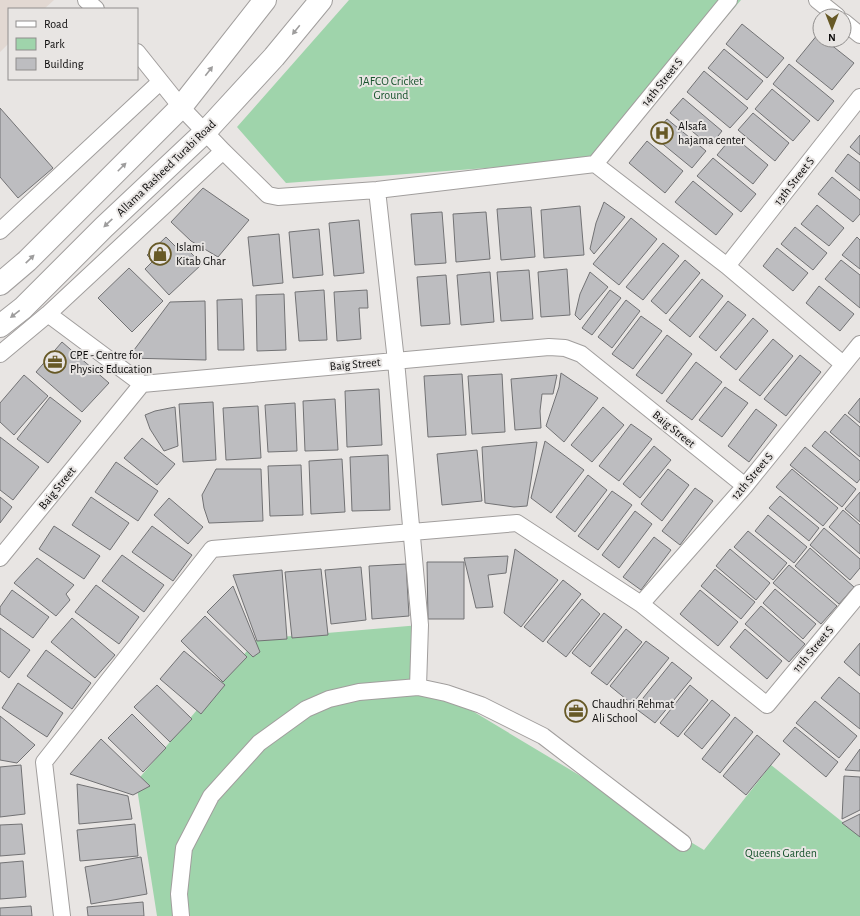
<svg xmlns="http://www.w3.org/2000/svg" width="860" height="916" font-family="'Alegreya Sans',sans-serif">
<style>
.built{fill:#e2d8d2}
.green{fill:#9fd4ab}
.building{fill:#bdbdc0;stroke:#727274}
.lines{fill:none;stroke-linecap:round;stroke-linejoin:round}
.minor-casing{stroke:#a19e9d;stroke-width:18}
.secondary-casing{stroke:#a19e9d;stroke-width:24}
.minor{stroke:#fff;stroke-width:16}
.secondary{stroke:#fff;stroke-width:22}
.oneway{fill:#9e9d9d}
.labels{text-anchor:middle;stroke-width:4;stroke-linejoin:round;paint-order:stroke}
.park-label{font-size:12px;fill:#19542e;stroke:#e8e5e3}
.street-label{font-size:12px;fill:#0c0b0b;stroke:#e8e5e3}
.poi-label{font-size:12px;fill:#0c0b0b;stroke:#e8e5e3;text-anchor:start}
</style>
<rect width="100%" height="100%" fill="#e8e5e3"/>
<path class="built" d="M0,0H54L44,9H9V43L0,52Z"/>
<path class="green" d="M349,0H741L605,159L286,183L237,127Z
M420,625L419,679L704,850L771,765L860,836V916H157L136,782L257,639Z"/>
<path class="building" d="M742,24L784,58L767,78L726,44Z
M818,34L820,36V40H825L854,63L832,90L796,61Z
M724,49L763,81L747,100L708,68Z
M789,64L834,101L818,121L773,84Z
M704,71L748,108L730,128L687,92Z
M772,89L810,121L793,141L755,109Z
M683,98L722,131L710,146L670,113Z
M0,108L53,168L18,198L0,177Z
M753,113L789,143L775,161L738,130Z
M667,119L706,151L692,168L653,136Z
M860,135V155L850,147Z
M733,136L768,165L753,184L717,155Z
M647,141L683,171L665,193L629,163Z
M848,154L860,163V191L835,171Z
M713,158L756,194L741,212L697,176Z
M832,177L860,200V214L853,222L818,194Z
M693,181L733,214L716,235L675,202Z
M203,188L249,220L218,257L191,241L171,222Z
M604,202L625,217L594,254L590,249L596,223Z
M817,205L844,228L829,246L801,224Z
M580,206L584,255L544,258L541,210Z
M531,207L535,257L501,260L497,209Z
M442,212L446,263L415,265L411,214Z
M486,212L490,259L456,262L453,214Z
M631,218L657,239L619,285L593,264Z
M359,220L364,273L334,276L329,223Z
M795,227L827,253L813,270L781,244Z
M319,229L323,275L293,278L289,232Z
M279,234L283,283L253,286L248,237Z
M166,237L178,249L183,245L202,264L169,295L145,269L153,261L147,255Z
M857,237L860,240V269L842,255Z
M663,243L679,256L643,300L626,287Z
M777,248L808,273L793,291L763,266Z
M685,260L700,273L666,314L651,301Z
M841,260L860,275V308L825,279Z
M129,268L163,301L132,332L98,298Z
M567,269L570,315L541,317L538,272Z
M529,270L533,319L501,321L497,272Z
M490,272L494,322L461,325L457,275Z
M590,272L608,287L580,320L575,315L580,294Z
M446,275L450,324L421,326L417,277Z
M702,279L723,296L690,337L669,320Z
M819,286L854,314L840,331L806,303Z
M324,290L327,340L299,341L295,292Z
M367,290L368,308H359L361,339L337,341L334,292Z
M610,290L621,298L592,335L582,328Z
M284,294L286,350L257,351L256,295Z
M242,299L244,350H218L217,300Z
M626,300L640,311L612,348L598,337Z
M205,301L206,360L128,358L170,302Z
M728,301L746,315L716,351L699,337Z
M641,316L662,331L633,369L612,354Z
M753,318L768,331L736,370L720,357Z
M667,335L692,354L662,394L636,375Z
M773,339L793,356L760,396L739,380Z
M62,342L109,383L82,412L36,372Z
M800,355L821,372L786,416L764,399Z
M696,362L722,382L692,420L666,401Z
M561,373L598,398L564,442L546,426L559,387Z
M462,374L466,435L428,437L424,376Z
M502,374L505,432L472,434L468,376Z
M24,375L48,396L14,435L0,422V403Z
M557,375L553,394H542L540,411L541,428L515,430L511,379Z
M725,387L748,403L722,437L699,420Z
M379,389L382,445L347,447L345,391Z
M50,397L81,421L48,463L17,439Z
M860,398V423L848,413Z
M335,399L338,450L305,451L303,401Z
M213,402L216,460L183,462L179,404Z
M295,403L297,451L268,452L265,405Z
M258,406L261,458L226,460L223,408Z
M175,407L178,446L164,451L150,429L145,415L155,411Z
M603,407L624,425L592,462L571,445Z
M756,409L777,425L749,462L728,446Z
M845,414L860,427V457L830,432Z
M631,424L652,439L619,481L599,466Z
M825,431L860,461V479L857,483L812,446Z
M0,437L39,467L13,500L0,490Z
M142,438L175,464L157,485L124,458Z
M545,441L584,470L551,513L531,498Z
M537,442L527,506L514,507L485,503L482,447Z
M654,446L671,460L640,498L623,484Z
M805,447L856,489L842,507L790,465Z
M477,450L482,501L442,505L437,454Z
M388,455L390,510L352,511L350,457Z
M342,459L345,512L311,514L309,461Z
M116,462L158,491L138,521L95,492Z
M301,465L303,515L270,516L268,466Z
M216,469H261L263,521L209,523L204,508L202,495Z
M668,469L689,485L662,521L641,504Z
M792,469L838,508L823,526L776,487Z
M588,475L607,490L575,532L556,517Z
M695,488L713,501L680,545L662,531Z
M612,491L632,505L598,550L578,536Z
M860,492V522L845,509Z
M780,496L819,528L809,541L769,508Z
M0,497L12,507L0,523Z
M91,497L129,523L110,550L72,525Z
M169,498L203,527L188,544L154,515Z
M843,510L860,525V554L829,527Z
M635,511L652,524L619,568L602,555Z
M768,515L807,547L794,563L755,531Z
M54,526L100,556L84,579L39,549Z
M152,526L192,555L173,581L132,552Z
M824,528L860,559V568L850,580L810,545Z
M748,531L787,563L773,580L734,547Z
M654,537L671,550L641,590L623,577Z
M810,548L854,587L839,604L795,566Z
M515,549L558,580L521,627L504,613Z
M730,549L770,583L756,600L716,566Z
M122,555L164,585L144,612L102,581Z
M508,556L506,573L488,575L493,607L476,608L464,558Z
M37,558L74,585L66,594L70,600L56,616L14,583Z
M427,562H464V619H428Z
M406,564L409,616L372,619L369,566Z
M789,565L837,606L821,624L773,583Z
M361,567L366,620L331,624L325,570Z
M321,569L328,635L292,638L285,572Z
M715,569L755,602L741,619L701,586Z
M282,570L287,639L257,641L233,575Z
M563,580L581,594L543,642L524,627Z
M96,585L139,617L119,644L75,612Z
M233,586L260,652L253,657L207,612Z
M775,589L816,624L803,639L763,603Z
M12,590L49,617L33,638L0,614V607Z
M700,590L738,622L718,646L680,614Z
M582,599L600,614L566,657L547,642Z
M761,606L805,644L789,662L745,624Z
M604,613L622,627L590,667L572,653Z
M205,616L247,657L223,682L181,641Z
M72,618L115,655L95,678L51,642Z
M0,628L30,650L9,678L0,671Z
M626,629L642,642L607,685L591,673Z
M745,629L782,661L767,679L730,647Z
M646,641L669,658L632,704L610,686Z
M860,643V676L844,662Z
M46,650L91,683L72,709L27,676Z
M184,651L225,685L201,714L160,679Z
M672,662L692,678L655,723L635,708Z
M839,677L860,694V729L821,698Z
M18,683L63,713L47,737L2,708Z
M157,685L192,719L170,742L134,707Z
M690,685L708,700L678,737L660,723Z
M712,700L730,715L702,749L684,734Z
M815,701L857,736L839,758L796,723Z
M132,714L166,748L143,772L108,738Z
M0,716L35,745L17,763L0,760Z
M735,717L753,732L720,773L702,759Z
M795,727L838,762L826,777L783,741Z
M757,735L780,754L746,795L723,776Z
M101,739L150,786L133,795L70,774Z
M860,749V771L845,770Z
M21,765L25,814L0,817V767Z
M844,776L860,777V810L842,819Z
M77,784L128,796L132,819L79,824Z
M860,814V837L842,823Z
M22,824L25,854L0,856V825Z
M135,824L138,856L80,861L77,830Z
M141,857L147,894L91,904L85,867Z
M23,861L26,897L0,899V863Z
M143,902L144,916H88L87,907Z
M31,906L32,916H0V908Z"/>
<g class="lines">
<g class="minor-casing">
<path id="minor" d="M86,0L96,9
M817,0L837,16
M844,22L860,35
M137,52L181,107L223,151L268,195L278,197L377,190L595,164L727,266L843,364
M595,164L729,0
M377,190L396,361L420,625L418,687L446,693L481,705L543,736L683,843
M0,231L160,82
M727,266L860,97
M48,314L142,384
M0,354L48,314L223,151
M0,558L142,384L549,347L565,348L581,354L745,486
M641,604L745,486L860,344
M62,916L44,762L212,549L517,523L641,604L767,705L860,593
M181,916L179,894L184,848L211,796L259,743L306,709L329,699L359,692L418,687"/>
</g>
<g class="secondary-casing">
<path id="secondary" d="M0,284L27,261L181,107L265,0
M0,326L23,308L104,227L205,132L274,57L321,0"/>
</g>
<use href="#minor" class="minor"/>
<use href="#secondary" class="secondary"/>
</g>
<defs><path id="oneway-solid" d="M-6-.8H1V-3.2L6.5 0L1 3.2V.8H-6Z"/></defs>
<g class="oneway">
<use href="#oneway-solid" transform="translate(296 30) rotate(129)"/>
<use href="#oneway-solid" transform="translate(209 71) rotate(-52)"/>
<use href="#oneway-solid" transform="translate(122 167) rotate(-45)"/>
<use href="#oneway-solid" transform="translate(108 223) rotate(137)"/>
<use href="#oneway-solid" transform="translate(30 259) rotate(-44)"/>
<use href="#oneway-solid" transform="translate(15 314) rotate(142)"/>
</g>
<defs>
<g id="hospital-ring" transform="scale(1.15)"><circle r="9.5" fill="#e8e5e3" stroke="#675926" stroke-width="1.5"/><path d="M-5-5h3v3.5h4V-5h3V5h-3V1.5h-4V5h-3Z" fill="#675926"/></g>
<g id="shop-ring" transform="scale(1.15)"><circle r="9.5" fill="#e8e5e3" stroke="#675926" stroke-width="1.5"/><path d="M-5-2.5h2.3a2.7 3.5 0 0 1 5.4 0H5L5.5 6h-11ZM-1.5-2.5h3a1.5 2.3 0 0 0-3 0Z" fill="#675926"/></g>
<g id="office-ring" transform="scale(1.15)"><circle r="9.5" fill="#e8e5e3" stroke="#675926" stroke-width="1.5"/><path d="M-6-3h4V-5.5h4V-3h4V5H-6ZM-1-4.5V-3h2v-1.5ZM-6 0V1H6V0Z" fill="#675926"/></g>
</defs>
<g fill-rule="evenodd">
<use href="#hospital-ring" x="662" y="133"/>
<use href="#shop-ring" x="160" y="254"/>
<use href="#office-ring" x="55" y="362"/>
<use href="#office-ring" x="576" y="711"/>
</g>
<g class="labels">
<g class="park-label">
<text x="391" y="85">JAFCO Cricket<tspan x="391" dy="14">Ground</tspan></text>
<text x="781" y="857">Queens Garden</text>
</g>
<g class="street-label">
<text transform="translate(662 82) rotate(-51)" y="4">14th Street S</text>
<text transform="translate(166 168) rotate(-44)" y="4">Allama Rasheed Turabi Road</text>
<text transform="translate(794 181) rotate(-52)" y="4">13th Street S</text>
<text transform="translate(355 364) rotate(-5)" y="4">Baig Street</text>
<text transform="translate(674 429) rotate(39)" y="4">Baig Street</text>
<text transform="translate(752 476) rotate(-50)" y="4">12th Street S</text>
<text transform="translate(57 488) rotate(-51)" y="4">Baig Street</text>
<text transform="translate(813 649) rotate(-50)" y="4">11th Street S</text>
</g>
<g class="poi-label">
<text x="678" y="130">Alsafa<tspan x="678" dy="14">hajama center</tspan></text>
<text x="176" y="251">Islami<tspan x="176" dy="14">Kitab Ghar</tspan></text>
<text x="70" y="359">CPE - Centre for<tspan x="70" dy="14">Physics Education</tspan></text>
<text x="592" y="708">Chaudhri Rehmat<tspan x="592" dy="14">Ali School</tspan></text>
</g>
</g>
<rect x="8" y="8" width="130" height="72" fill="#e8e5e3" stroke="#908e8d"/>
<rect x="16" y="21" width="20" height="6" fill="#ffffff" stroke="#908e8d"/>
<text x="44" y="28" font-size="12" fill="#0c0b0b">Road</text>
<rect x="16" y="38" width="20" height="12" fill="#9fd4ab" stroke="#908e8d"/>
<text x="44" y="48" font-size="12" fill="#0c0b0b">Park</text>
<rect x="16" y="58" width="20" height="12" fill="#bdbdc0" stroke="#908e8d"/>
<text x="44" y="68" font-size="12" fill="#0c0b0b">Building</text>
<g transform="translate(832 28) rotate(180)"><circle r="19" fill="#e8e5e3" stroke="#908e8d"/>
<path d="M0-3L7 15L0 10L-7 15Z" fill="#675926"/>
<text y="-6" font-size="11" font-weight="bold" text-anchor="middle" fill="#0c0b0b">N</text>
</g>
</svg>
